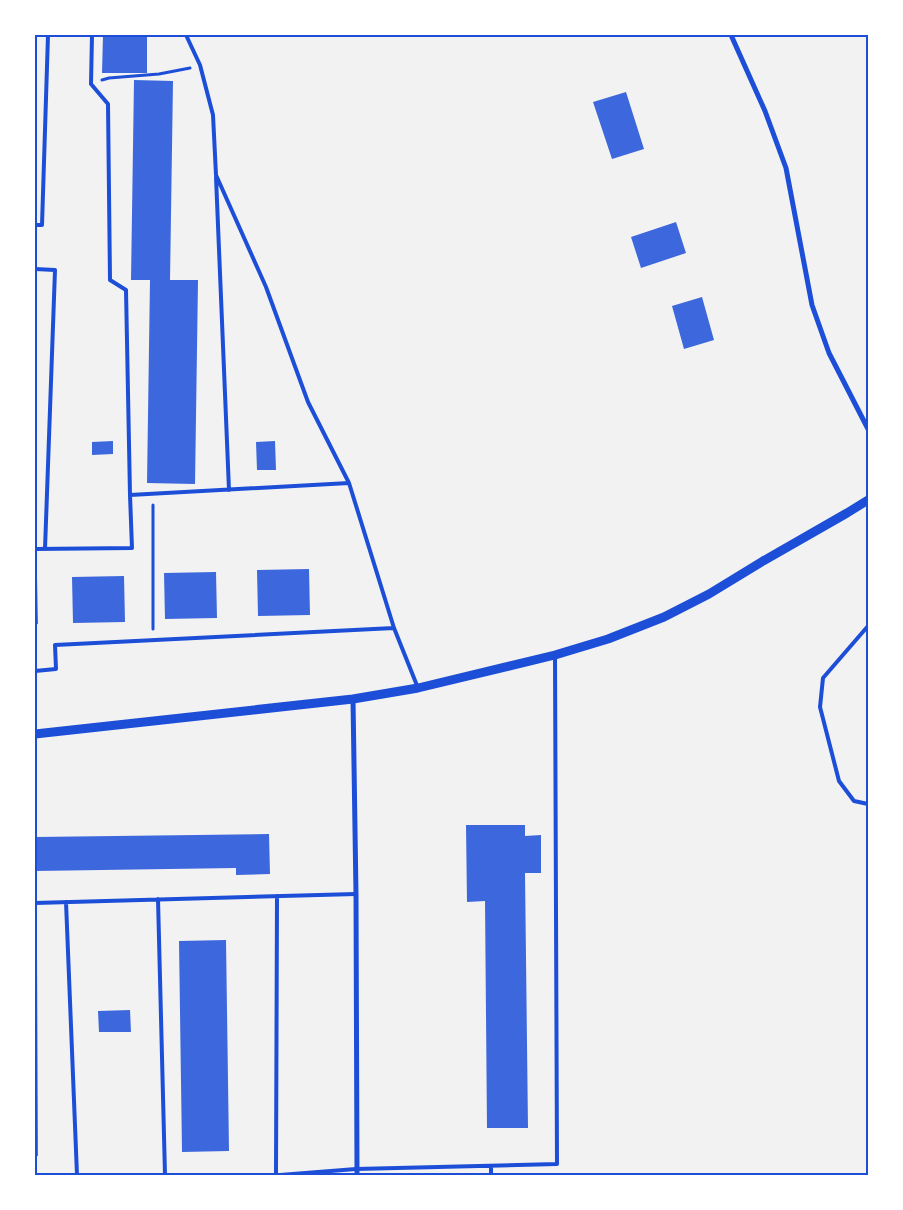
<svg xmlns="http://www.w3.org/2000/svg" width="903" height="1210" font-family="Overpass,sans-serif">
<style>
.building{fill:#3d67dc}
.lines{fill:none;stroke-linecap:round;stroke-linejoin:round}
.path{stroke:#1d4ed8;stroke-width:3}
.service{stroke:#1d4ed8;stroke-width:4}
.minor{stroke:#1d4ed8;stroke-width:5}
.tertiary{stroke:#1d4ed8;stroke-width:9}
.neatline{fill:none;stroke:#1d4ed8;stroke-width:2}
</style>
<rect width="100%" height="100%" fill="#f2f2f2"/>
<path class="building" d="M103,35H147V73H102Z
M134,80L173,81L170,280H198L195,484L147,483L150,280H131Z
M626,92L644,149L612,159L593,102Z
M676,222L686,253L641,268L631,237Z
M702,297L714,340L684,349L672,306Z
M113,441V454L92,455V442Z
M275,441L276,470H257L256,442Z
M309,569L310,615L258,616L257,570Z
M216,572L217,618L165,619L164,573Z
M124,576L125,622L73,623L72,577Z
M35,578H37L38,624H35Z
M466,825H525V836L541,835V873H525L528,1128H487L485,901L467,902Z
M269,834L270,874L236,875V868L35,871V837Z
M226,940L229,1151L182,1152L179,941Z
M35,954H37L38,1156H35Z
M130,1010L131,1032H99L98,1011Z"/>
<g class="lines">
<path class="path" d="M102,80L109,78L159,74L190,68
M153,505V629"/>
<path class="service" d="M92,35L91,84L108,104L110,280L126,290L130,495L349,483
M186,35L200,65L213,115L216,175L266,287L308,402L349,483L394,628L418,688
M216,177L229,490
M35,225H42L48,35
M35,269L55,270L45,549
M35,549L132,548L130,495
M868,626L823,678L820,707L839,781L854,801L868,804
M35,671L56,669L55,645L394,628
M158,899L165,1175
M66,902L77,1175
M35,903L356,894
M491,1166V1175
M276,1175L277,896
M280,1175L356,1169L557,1164L555,656"/>
<path class="minor" d="M731,35L765,111L786,168L812,305L829,353L868,429
M353,699L356,894L357,1175"/>
<path class="tertiary" d="M35,734L353,699L418,688L555,655L608,639L664,617L709,594L763,561L847,513L868,500"/>
</g>
<rect width="903" height="1210" fill="none" stroke="#ffffff" stroke-width="72"/>
<rect x="36" y="36" width="831" height="1138" class="neatline"/>
</svg>
